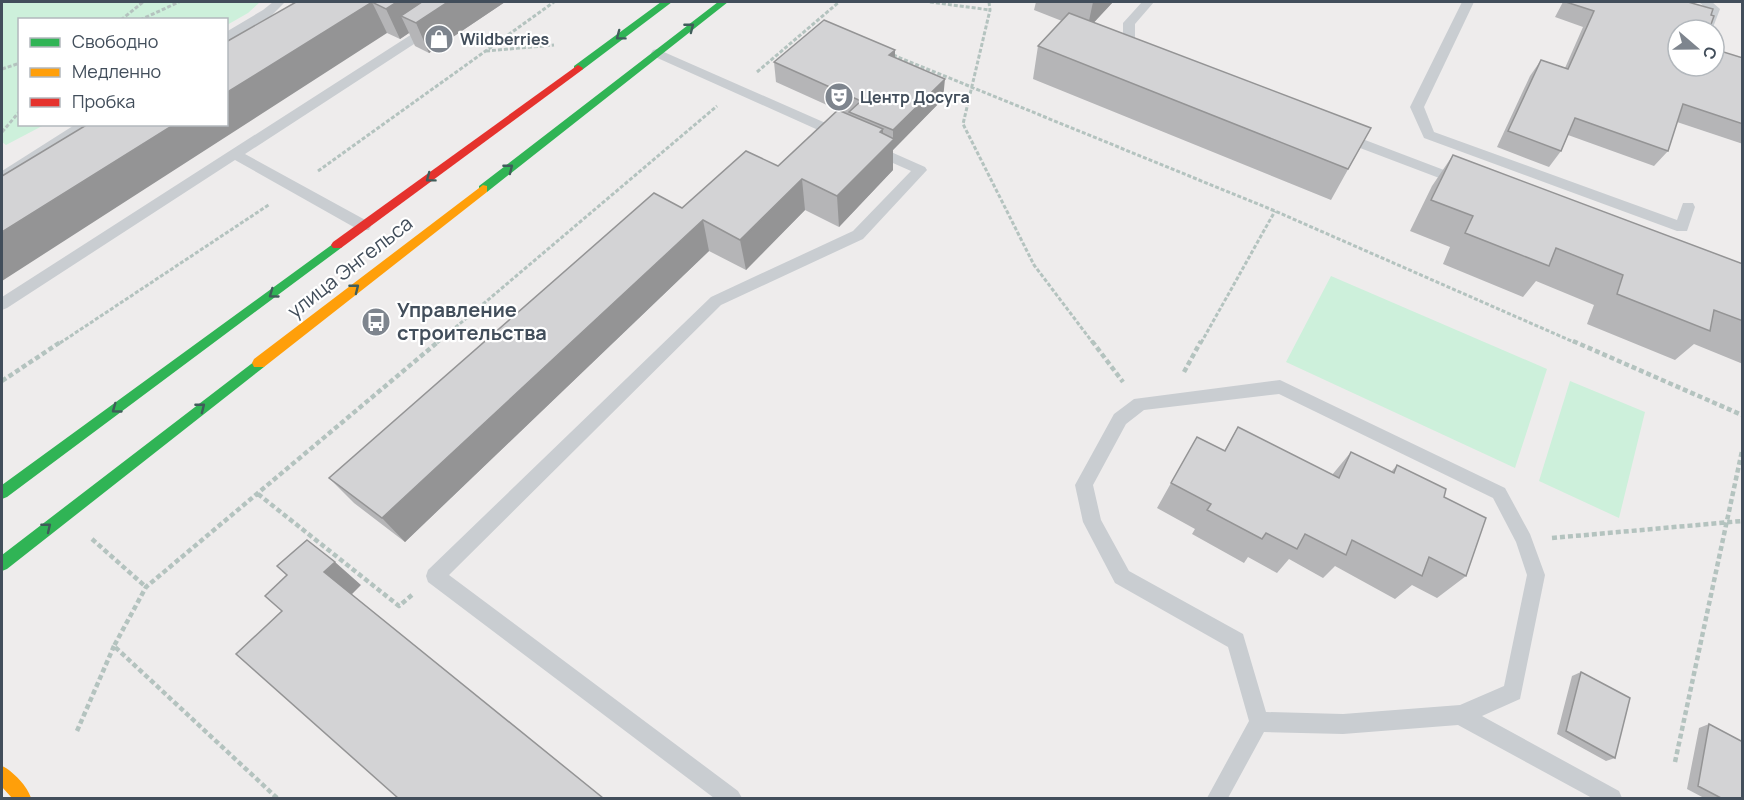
<svg xmlns="http://www.w3.org/2000/svg" width="1744" height="800" font-family="Manrope,sans-serif">
<style>
.green{fill:#cdf0db}
.lines{fill:none;stroke-linecap:round;stroke-linejoin:round}
.path-far1{stroke:#b4c3bf;stroke-width:3;stroke-dasharray:4 2;stroke-linecap:butt}
.path{stroke:#b4c3bf;stroke-width:4.5;stroke-dasharray:5 3;stroke-linecap:butt}
.lane{fill:#c9cdd1;fill-rule:evenodd}
.fast{fill:#30b455;fill-rule:evenodd}
.slow{fill:#ff9f0a;fill-rule:evenodd}
.jam{fill:#e5322d;fill-rule:evenodd}
.wall{fill:#b5b5b7}
.shaded-wall{fill:#949495}
.building{fill:#d3d3d5;stroke:#949495;stroke-width:1.5}
.oneway{stroke:#3f5d5a}
.labels{text-anchor:middle;stroke-width:4.5;stroke-linejoin:round;paint-order:stroke}
.far-poi-label{font-size:16px;font-weight:bold;fill:#424e5b;stroke:#fff;text-anchor:start}
.street-label{font-size:20px;fill:#424e5b;stroke:#fff}
.poi-label{font-size:20px;font-weight:bold;fill:#424e5b;stroke:#fff;text-anchor:start}
</style>
<rect width="100%" height="100%" fill="#eeecec"/>
<path class="green" d="M2,2H260L248,13L227,25L226,20H20V124L44,125L6,145L2,142Z
M1331,276L1547,369L1515,468L1286,362Z
M1570,381L1645,412L1619,518L1539,481Z"/>
<g class="lines">
<path class="path-far1" d="M930,2L990,10
M989,2L990,10L963,124L1034,265L1093,343
M121,20L143,2
M140,20L179,2
M486,51L554,45
M893,55L1275,211L1576,343
M2,69L20,63
M757,72L839,2
M2,132L20,111
M318,171L554,2
M60,343L270,204
M437,343L717,106
M1201,343L1275,211"/>
<path class="path" d="M1092,341L1123,382
M1573,341L1742,415
M1184,372L1201,341
M2,381L62,341
M258,494L399,606L412,595
M1552,538L1742,521
M92,539L146,587
M77,731L114,646
M1675,762L1742,451
M277,798L114,646L146,587L439,341"/>
<path class="lane" d="M273,2H285L271,16L226,42V32L263,10Z
M451,2H463L431,33L245,154L369,222L371,226L369,230H359L235,160L7,308L2,310V297L423,27Z
M1142,2H1154L1135,24V41L1145,56L1139,60L1135,59L1123,41V23Z
M1462,2H1474L1424,107L1434,132L1677,220L1683,203H1693L1695,207L1687,231H1677L1424,138L1410,107Z
M1699,2H1712L1720,9L1712,30H1700L1708,10Z
M657,49L846,132L848,135L846,138H836L653,56L651,53L653,50Z
M76,124H92L7,180L2,182V171Z
M1344,132L1465,178L1467,181L1465,184H1455L1339,140L1337,137L1339,134Z
M873,144L925,167L927,170L863,239L721,305L449,575L738,791L742,798H714L428,582L426,576L428,570L711,297L853,231L911,171L868,152L866,149L868,146Z
M1280,380L1505,488L1530,534L1545,575L1520,699L1482,716L1619,791L1622,798H1592L1458,725L1343,734L1264,732L1228,798H1207L1249,721L1228,647L1115,583L1083,522L1075,485L1114,414L1134,399ZM1279,394L1493,498L1516,542L1527,575L1504,686L1460,705L1343,714L1266,712L1243,634L1129,571L1101,520L1093,485L1126,424L1144,410Z"/>
<path class="fast" d="M661,2H672L582,70H574V66Z
M718,2H728L487,192H479V186Z
M337,241L343,245L341,248L7,497L2,499V485Z
M259,358L264,359L266,363L264,367L7,569L2,571V555Z"/>
<path class="slow" d="M483,185L487,186V192L264,367H254L252,363L254,359Z
M2,766C13,771 28,787 31,798H12L2,787Z"/>
<path class="jam" d="M578,65L583,68L582,70L341,248H333L331,245L333,242Z"/>
</g>
<path class="wall" d="M296,2H505L429,53L415,46L409,33L400,39L387,33Z
M1036,2H1113L1093,23L1371,128L1331,200L1033,79L1038,46L1062,21L1034,10Z
M1563,2H1688L1678,66L1743,58V144L1677,122L1668,151L1654,166L1568,135L1561,151L1549,167L1497,147L1530,76L1541,60L1565,68L1583,27L1555,17Z
M895,57L943,99L893,150V170L839,227L805,210L746,270L709,251L405,542L354,503L329,478L682,208L778,166L838,110L776,82L774,62Z
M1453,155L1743,264V364L1694,344L1675,360L1587,324L1594,305L1536,281L1523,297L1443,264L1450,247L1410,231L1432,186Z
M1238,427L1332,475L1351,452L1391,472L1397,465L1444,497L1466,576L1437,598L1412,585L1395,599L1335,566L1323,578L1289,559L1277,573L1248,557L1244,563L1192,534L1195,529L1157,508L1171,483L1224,451Z
M1581,672L1615,758L1606,761L1557,734L1572,676Z
M1709,724L1743,798H1704L1687,789L1699,728Z"/>
<path class="shaded-wall" d="M372,2L387,33L2,281V232L175,124H226V93Z
M397,2H505L429,53L416,23L401,16L409,33L400,39L386,9Z
M1093,2H1113L1087,30Z
M895,50V70L889,55Z
M945,79L943,99L893,150V170L839,227L837,196L880,132L883,129V150L893,139V130Z
M802,179L805,210L746,270L740,240Z
M703,220L709,251L405,542L382,518Z
M335,562L361,585L351,595L324,572Z"/>
<path class="building" d="M296,2H397L386,9L372,2L226,93V42Z
M422,2H448L416,23L401,16Z
M1566,2H1688L1713,9L1711,15L1714,16L1709,30H1678V66H1714V49L1743,58V124L1683,104L1668,151L1575,118L1561,151L1508,131L1541,60L1568,69L1594,11Z
M1069,13L1371,128L1348,169L1038,46Z
M824,20L895,50L889,55L945,79L893,130L849,112L861,101L774,62Z
M838,110L883,129L880,132L894,139L837,196L802,179L740,240L703,220L382,518L329,478L654,193L682,208L746,151L778,166Z
M88,124H175L2,232V176Z
M1453,155L1743,264V321L1714,310L1710,331L1617,294L1623,275L1556,248L1549,266L1465,233L1473,216L1431,200Z
M1238,427L1339,478L1351,452L1394,473L1397,465L1446,489L1444,497L1486,518L1466,576L1429,557L1422,576L1352,540L1346,555L1305,534L1297,549L1266,533L1262,539L1207,510L1211,504L1171,483L1197,437L1225,451Z
M307,540L335,562L324,572L603,798H398L236,654L282,611L265,596L287,575L277,566Z
M1581,672L1630,698L1615,758L1566,731Z
M1709,724L1743,742V798H1721L1698,786Z"/>
<defs><path id="oneway-chevron" d="M-2-3.5L2.5 0L-2 3.5" fill="none" stroke-width="1.6" stroke-linecap="round" stroke-linejoin="round" transform="scale(1.5)"/></defs>
<g class="oneway">
<use href="#oneway-chevron" transform="translate(690 27) rotate(-38)"/>
<use href="#oneway-chevron" transform="translate(620 36) rotate(143)"/>
<use href="#oneway-chevron" transform="translate(509 168) rotate(-38)"/>
<use href="#oneway-chevron" transform="translate(430 178) rotate(143)"/>
<use href="#oneway-chevron" transform="translate(355 288) rotate(-38)"/>
<use href="#oneway-chevron" transform="translate(273 294) rotate(144)"/>
<use href="#oneway-chevron" transform="translate(201 407) rotate(-38)"/>
<use href="#oneway-chevron" transform="translate(116 409) rotate(144)"/>
<use href="#oneway-chevron" transform="translate(47 527) rotate(-39)"/>
</g>
<defs>
<g id="shop-disc" transform="scale(1.5)"><circle r="9.5" fill="#7e858e" stroke="#fff"/><path d="M-5-2.5h2.3a2.7 3.5 0 0 1 5.4 0H5L5.5 6h-11ZM-1.5-2.5h3a1.5 2.3 0 0 0-3 0Z" fill="#fff"/></g>
<g id="theatre-disc" transform="scale(1.5)"><circle r="9.5" fill="#7e858e" stroke="#fff"/><path d="M-5-5.5Q0-4 5-5.5V0Q5 5 0 6Q-5 5-5 0ZM-3.3-2.5H-1v1.5H-3.3ZM1-2.5H3.3v1.5H1ZM-2.8 1Q0 5.5 2.8 1Z" fill="#fff"/></g>
<g id="bus-disc" transform="scale(1.5)"><circle r="9.5" fill="#7e858e" stroke="#fff"/><path d="M-5-6H5V4H4V6H2V4H-2V6H-4V4H-5ZM-3.5-4V0h7V-4ZM-3.5 1.2v1.5H-2V1.2ZM2 1.2v1.5H3.5V1.2Z" fill="#fff"/></g>
</defs>
<g fill-rule="evenodd">
<use href="#shop-disc" x="439" y="39"/>
<use href="#theatre-disc" x="839" y="97"/>
<use href="#bus-disc" x="376" y="322"/>
</g>
<g class="labels">
<g class="far-poi-label">
<text x="460" y="45">Wildberries</text>
<text x="860" y="103">Центр Досуга</text>
</g>
<g class="street-label">
<text transform="translate(350 267) rotate(-38)" y="7">улица Энгельса</text>
</g>
<g class="poi-label">
<text x="397" y="317">Управление<tspan x="397" dy="23">строительства</tspan></text>
</g>
</g>
<rect width="1744" height="800" fill="none" stroke="#424e5b" stroke-width="6"/>
<rect x="18" y="18" width="210" height="108" fill="#ffffff" stroke="#b3b8bd" stroke-width="1.5"/>
<rect x="30" y="38" width="30" height="9" fill="#30b455" stroke="#b3b8bd" stroke-width="1.5"/>
<text x="72" y="48" font-size="18" fill="#424e5b">Свободно</text>
<rect x="30" y="68" width="30" height="9" fill="#ff9f0a" stroke="#b3b8bd" stroke-width="1.5"/>
<text x="72" y="78" font-size="18" fill="#424e5b">Медленно</text>
<rect x="30" y="98" width="30" height="9" fill="#e5322d" stroke="#b3b8bd" stroke-width="1.5"/>
<text x="72" y="108" font-size="18" fill="#424e5b">Пробка</text>
<g transform="translate(1696 48) rotate(110)"><circle r="28" fill="#ffffff" stroke="#b3b8bd" stroke-width="1.5"/>
<path d="M0-4.5L10 22L0 15L-10 22Z" fill="#7e858e"/>
<text y="-9" font-size="16" font-weight="bold" text-anchor="middle" fill="#424e5b">С</text>
</g>
</svg>
